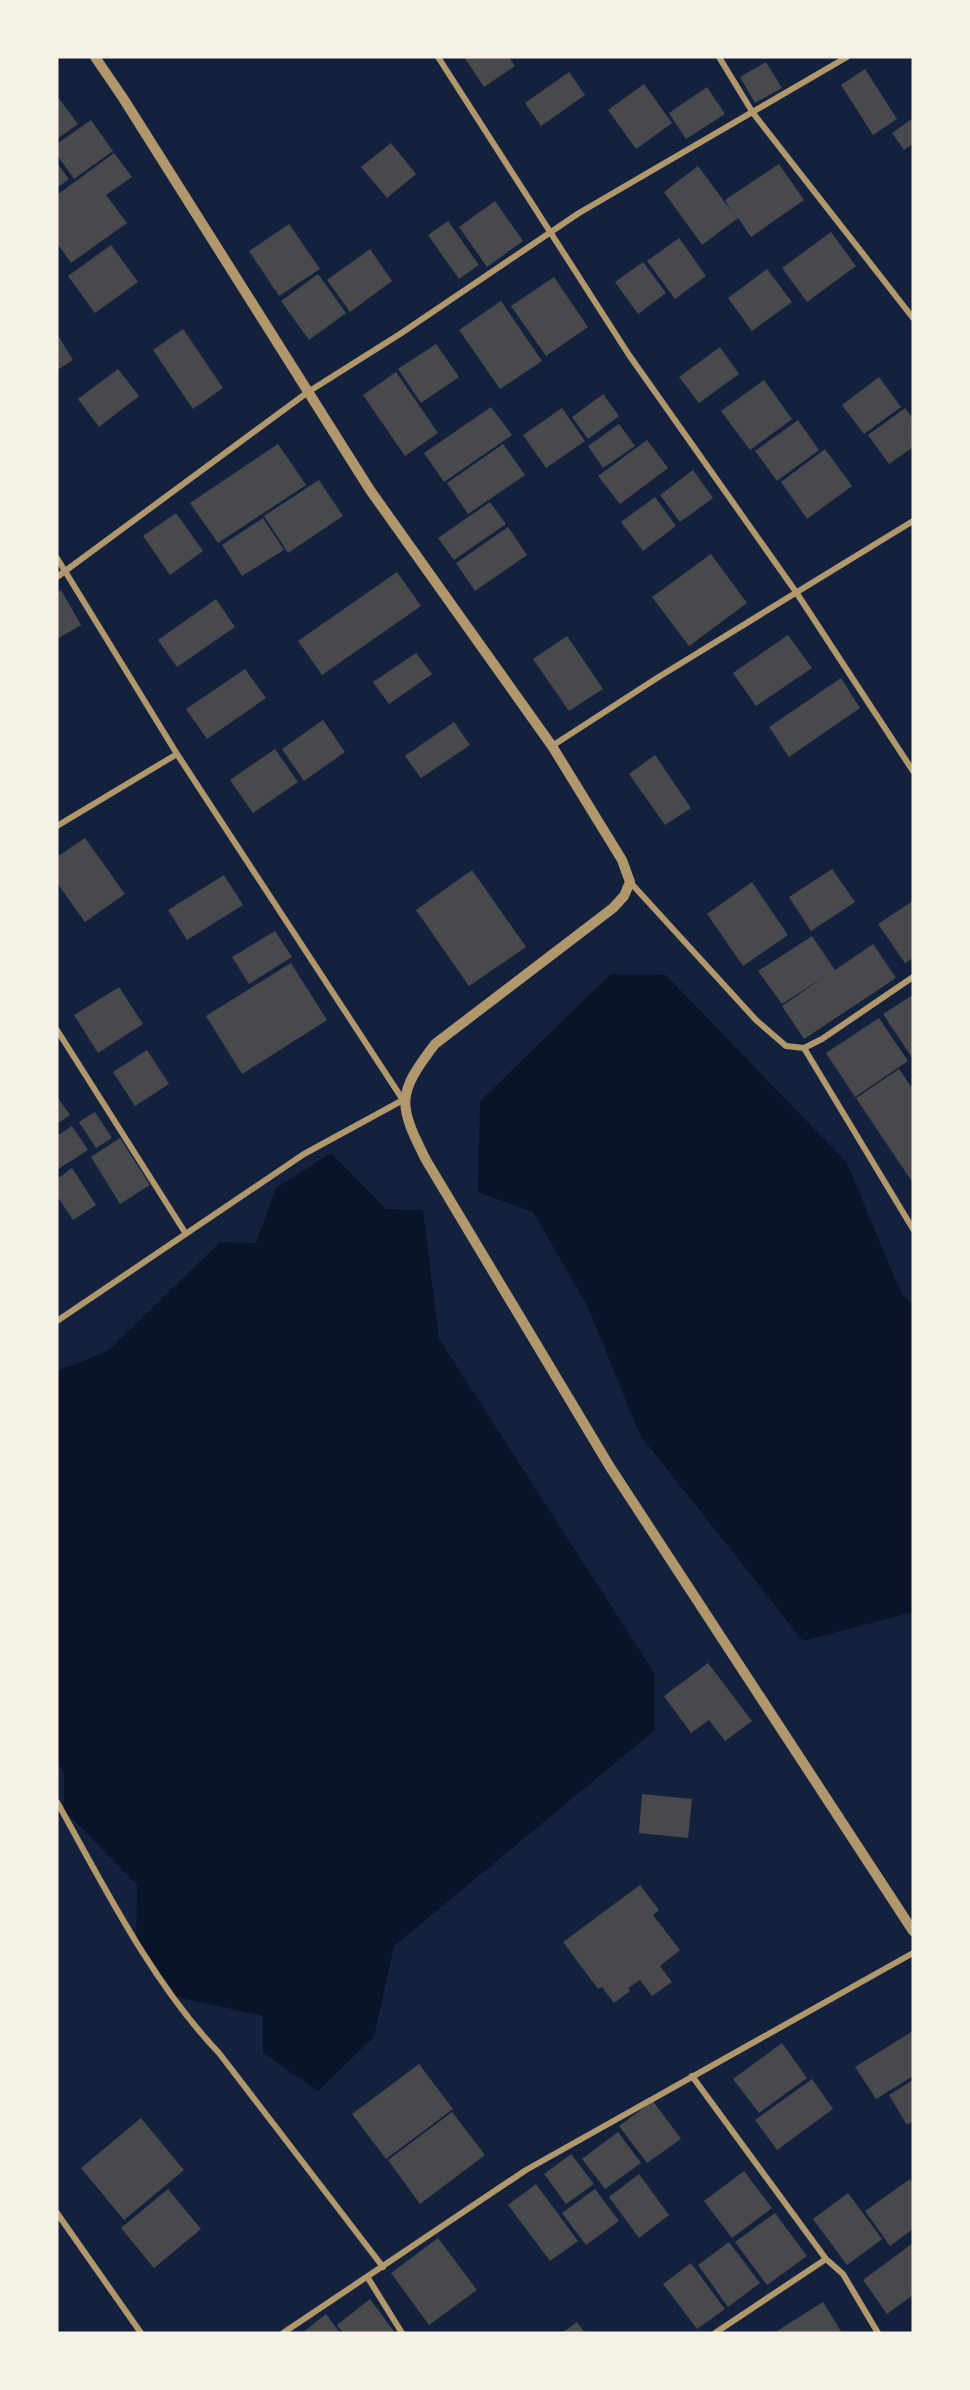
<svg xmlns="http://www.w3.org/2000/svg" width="970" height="2390" font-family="Signika,sans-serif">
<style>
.water{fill:#0b132b}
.building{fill:#48494c}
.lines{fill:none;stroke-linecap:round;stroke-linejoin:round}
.minor{stroke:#b1986c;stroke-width:6}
.tertiary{stroke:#b1986c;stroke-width:10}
</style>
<rect width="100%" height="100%" fill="#14213d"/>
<path class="water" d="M611,974L666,975L847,1163L901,1293L913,1306V1612L803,1641L640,1435L587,1305L533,1212L478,1192L480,1101Z
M331,1153L386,1209L423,1210L439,1339L655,1674V1730L394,1946L374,2037L318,2091L263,2053V2016L172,1996L136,1940L137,1885L64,1810V1773L57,1762V1371L108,1351L220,1242L256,1243L276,1188Z"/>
<path class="building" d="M464,57H509L515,66L484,87Z
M766,62L782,88L755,103L740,77Z
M865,69L897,119L873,135L841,85Z
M569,72L585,95L541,126L525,103Z
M644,84L672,123L636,149L608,110Z
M707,87L725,114L686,139L669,113Z
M57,96L78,124L57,139Z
M913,118V144L904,150L892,133Z
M91,120L113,151L74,179L57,155V144Z
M391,143L416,174L387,198L361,167Z
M114,153L132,177L106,195L127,223L71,263L57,243V195Z
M57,163L69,179L57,188Z
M779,164L804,200L751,237L738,218L702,245L664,192L698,166L732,212L725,200Z
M495,201L523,241L487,267L459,227Z
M448,221L479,265L459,279L428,235Z
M289,224L320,269L279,296L249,251Z
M831,232L856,266L807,302L782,268Z
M679,238L706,276L675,299L647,261Z
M111,245L138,282L95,313L68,276Z
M370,249L392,281L350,312L327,280Z
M643,262L666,293L638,314L615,282Z
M767,269L792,302L752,331L728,298Z
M318,274L346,313L309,340L281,301Z
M554,277L588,327L546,356L511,306Z
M501,301L542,361L500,389L459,330Z
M183,329L223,388L193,409L153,350Z
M57,334L73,360L57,370Z
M436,344L459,377L421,403L398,369Z
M720,347L739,374L699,403L679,377Z
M118,369L139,396L99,427L78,399Z
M396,372L438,433L405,456L363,395Z
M879,377L901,407L864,434L842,405Z
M764,380L792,419L750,450L721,411Z
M603,394L619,416L588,439L572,417Z
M491,407L512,435L444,482L424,453Z
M562,408L585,441L546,468L523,435Z
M905,408L913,418V447L889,464L868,435Z
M798,420L819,450L777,481L755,451Z
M619,424L635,446L603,468L588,446Z
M647,440L668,468L620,504L598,476Z
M278,444L306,485L218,543L190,503Z
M503,444L525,475L468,514L447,483Z
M825,449L852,486L807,519L781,482Z
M693,470L713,498L680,522L660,495Z
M319,480L343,516L288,553L264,516Z
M655,497L676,526L643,551L621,522Z
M490,502L506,524L454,560L438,538Z
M176,513L203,551L170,575L143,536Z
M263,518L284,550L242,576L222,545Z
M508,527L527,555L475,591L456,563Z
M711,554L747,603L689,646L652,597Z
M397,572L421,606L322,675L298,641Z
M61,590L81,625L57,639V593Z
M216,599L235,627L177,667L158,640Z
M788,635L812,668L756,706L733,673Z
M567,636L603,689L569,711L533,659Z
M416,653L432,674L389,704L373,682Z
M245,669L266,698L207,739L186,709Z
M841,678L860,708L789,757L769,727Z
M323,720L345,752L304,781L282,749Z
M454,722L470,745L421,778L405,756Z
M275,749L298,782L253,813L230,780Z
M655,755L691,808L665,825L629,774Z
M85,838L125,894L85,922L57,883V857Z
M832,869L855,902L811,931L789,897Z
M472,870L526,947L469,986L416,910Z
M224,875L243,905L187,940L168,910Z
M752,882L788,935L743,966L707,914Z
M913,901V958L905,963L878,924Z
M275,931L292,957L249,984L232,957Z
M812,936L835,970L873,944L896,978L804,1039L782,1006L825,976L782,1004L758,971Z
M291,963L327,1020L242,1074L206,1016Z
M119,987L143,1024L98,1053L74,1015Z
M913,995V1059L883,1014Z
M879,1018L908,1061L855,1097L826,1053Z
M147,1050L169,1084L135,1106L113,1072Z
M899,1069L913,1089V1183L856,1098Z
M57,1097L70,1115L57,1124Z
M95,1112L112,1138L96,1148L79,1122Z
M72,1126L88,1150L57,1170V1136Z
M120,1138L150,1185L120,1204L91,1157Z
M72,1168L96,1205L73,1220L57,1196V1179Z
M708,1663L752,1721L725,1741L709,1720L691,1733L664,1696Z
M642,1794L692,1799L688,1838L639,1833Z
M640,1885L659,1910L653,1915L680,1950L660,1966L672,1982L652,1996L640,1980L628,1988L630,1991L614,2003L602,1987L598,1989L563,1942Z
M913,2031V2076L876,2099L855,2067Z
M782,2043L807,2078L759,2113L733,2079Z
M419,2064L453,2109L386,2159L352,2114Z
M812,2079L833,2109L777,2150L755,2120Z
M913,2080V2121L907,2125L889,2095Z
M653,2101L681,2139L647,2163L619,2126Z
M452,2112L485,2155L420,2204L388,2160Z
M141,2118L184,2170L124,2220L81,2168Z
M618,2132L641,2163L605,2189L582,2159Z
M571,2154L594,2184L566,2204L544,2174Z
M744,2171L772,2208L732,2238L704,2201Z
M639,2174L669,2215L639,2238L609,2197Z
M910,2179L913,2184V2229L890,2246L865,2211Z
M536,2184L578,2241L550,2261L508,2205Z
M168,2189L201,2229L154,2268L121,2228Z
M595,2189L619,2221L586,2245L562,2213Z
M848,2193L882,2239L847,2265L813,2219Z
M775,2213L807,2256L767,2285L735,2242Z
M438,2238L477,2290L429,2325L391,2273Z
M729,2242L760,2283L728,2307L698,2265Z
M913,2243V2295L887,2314L863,2280Z
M691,2263L725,2309L697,2329L663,2284Z
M370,2299L395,2333H343L337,2325Z
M823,2302L842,2333H774Z
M326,2314L340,2333H302Z
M577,2322L585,2333H562Z"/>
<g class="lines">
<path class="minor" d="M438,57L629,355L796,592L913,771
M719,57L753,113L913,318
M57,558L177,754L403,1100L304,1154L57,1321
M57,577L308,392L400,334L579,213L847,57
M552,746L657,678L913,521
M57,826L177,754
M630,882L756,1020L786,1046L804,1048L822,1039L913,977
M57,1030L186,1234
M804,1048L913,1229
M57,1802C104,1886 152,1983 219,2053L383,2267
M692,2076L826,2259L843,2274L878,2333
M57,2213L141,2333
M368,2278L402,2333
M283,2333L526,2170L913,1953
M715,2333L826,2259"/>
<path class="tertiary" d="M95,57L123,98L370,490L552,746L622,860L630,882L624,896L613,908L435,1044C396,1095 398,1104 426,1160L610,1467L913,1931"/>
</g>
<rect width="970" height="2390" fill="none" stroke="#f6f1e7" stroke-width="117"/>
</svg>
